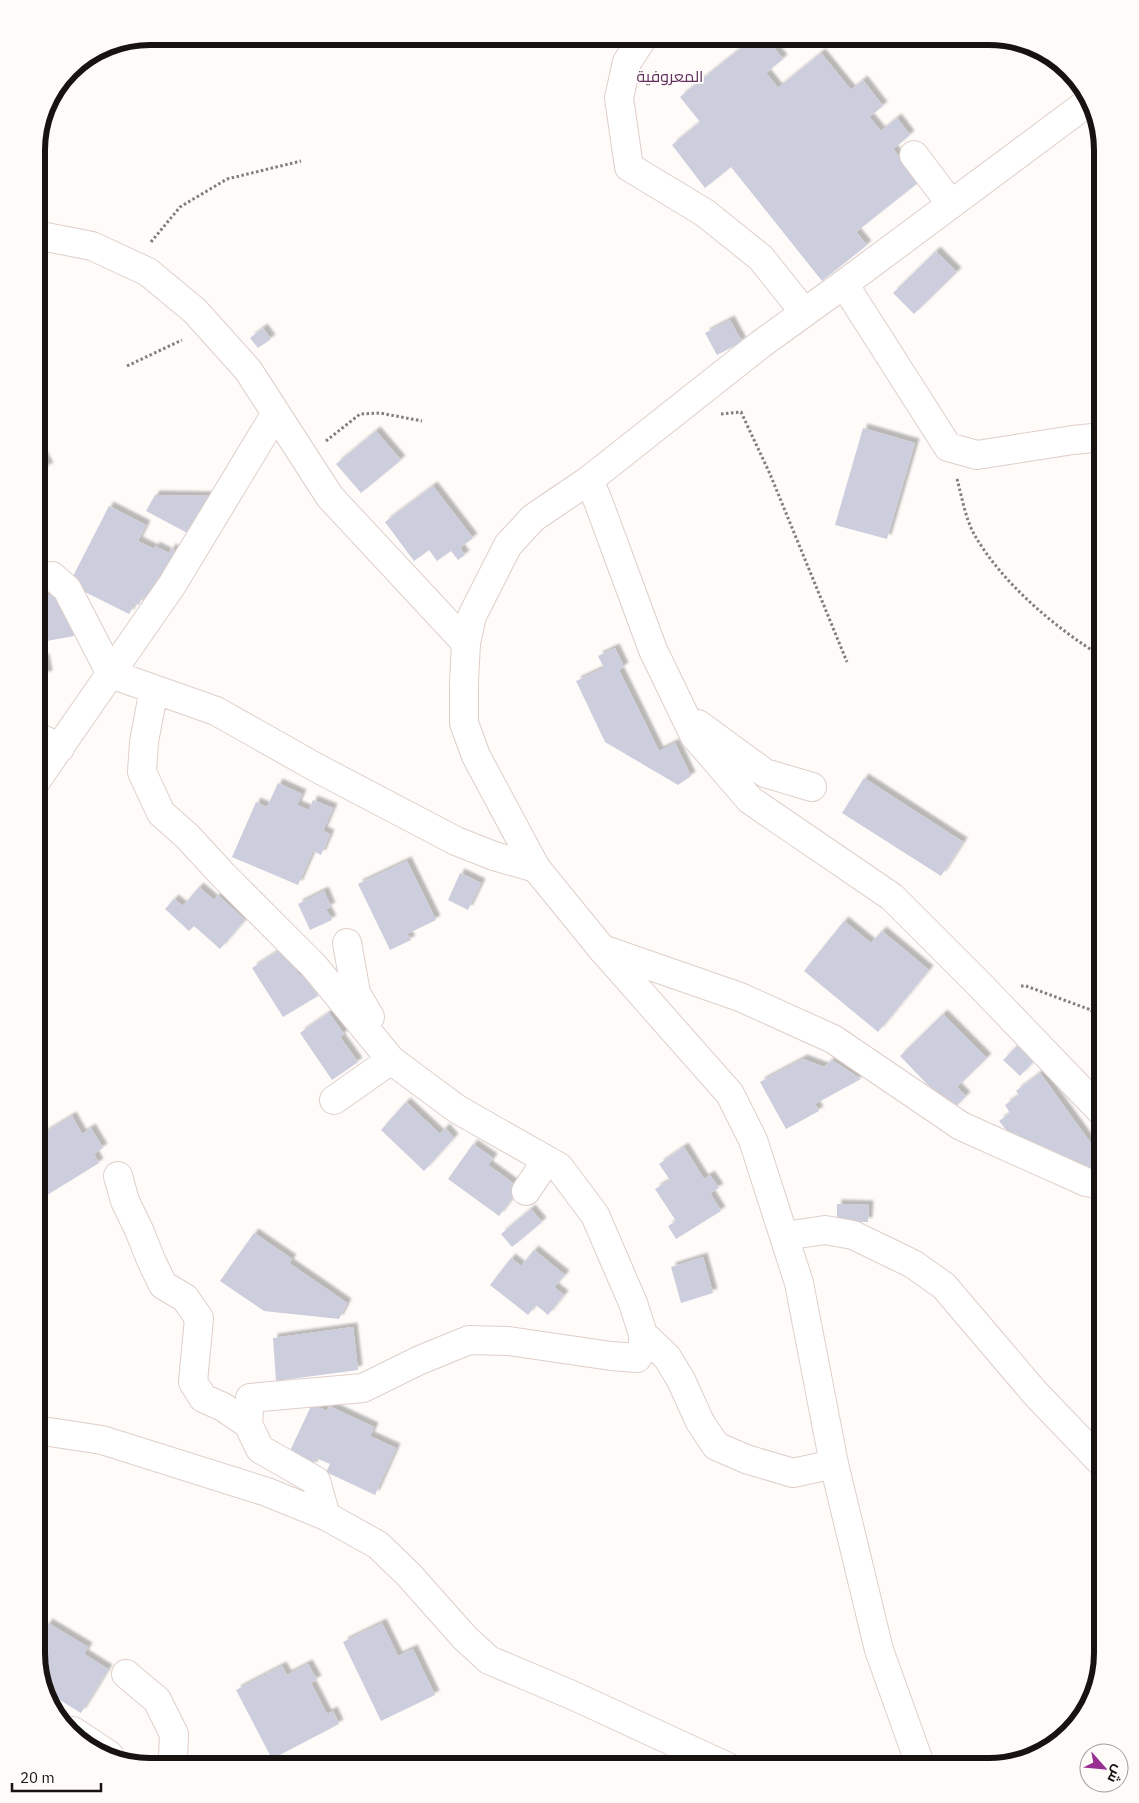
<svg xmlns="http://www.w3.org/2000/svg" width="1139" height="1803" font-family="'IBM Plex Sans',Cairo,sans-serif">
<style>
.building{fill:#cdcedd;filter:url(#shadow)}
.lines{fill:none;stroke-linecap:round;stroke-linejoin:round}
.street-casing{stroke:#dfcfc9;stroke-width:30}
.secondary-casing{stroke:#dfcfc9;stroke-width:30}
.path{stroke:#827e7c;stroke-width:3;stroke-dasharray:2.5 2.5;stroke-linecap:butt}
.street{stroke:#fff;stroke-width:28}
.secondary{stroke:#fff;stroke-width:28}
.labels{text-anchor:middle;stroke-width:4;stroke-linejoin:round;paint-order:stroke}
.quarter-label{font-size:16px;fill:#622f5e;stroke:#fefbf9}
.rim{fill:none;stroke:#181311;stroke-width:6}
</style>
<defs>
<filter id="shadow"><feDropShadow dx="4.5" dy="-4.5" stdDeviation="1" flood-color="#0004"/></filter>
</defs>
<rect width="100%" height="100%" fill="#fefbf9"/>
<path class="building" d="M692,36H709V37L694,42Z
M756,36H765L783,59L766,73L778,88L821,53L851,90L863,80L883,106L869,117L881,131L897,118L910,135L893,149L919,182L856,232L867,245L822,281L731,167L705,188L672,145L700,122L680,97Z
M936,251L957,272L914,314L893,293Z
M730,320L742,342L717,355L705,333Z
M263,328L271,339L258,348L250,338Z
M863,428L915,443L887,539L835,525Z
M376,431L401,460L361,493L336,464Z
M36,444L49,467L36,473Z
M433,486L473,538L460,548L465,555L458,560L451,551L437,561L429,550L414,561L385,522Z
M155,495L215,496L193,536L146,511Z
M109,506L146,525L138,541L154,549L155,546L169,553L171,548L176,551L151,600L143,596L139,605L135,603L129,614L69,584Z
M61,593L65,617L71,616L74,636L36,643V597Z
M615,648L624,667L619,670L659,751L675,743L691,776L678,785L605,742L576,681L604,668L598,656Z
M45,658L48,675L36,678V660Z
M864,778L963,842L941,876L842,813Z
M278,783L302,794L297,805L309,810L313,800L333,808L323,831L330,834L321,855L313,851L298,885L232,857L256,802L267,807Z
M407,861L436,920L407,934L411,940L390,950L358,884Z
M460,873L481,883L468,910L448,900Z
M199,887L214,900L218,895L245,920L220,949L194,926L189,931L165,909L174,899L183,906Z
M324,891L331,907L326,909L332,920L310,930L298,904Z
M844,921L871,943L882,931L929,970L878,1032L804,971Z
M282,949L300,976L304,974L318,996L283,1017L252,968Z
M329,1013L344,1034L340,1037L358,1062L332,1080L300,1033Z
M943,1014L987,1058L957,1087L966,1096L952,1110L900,1056Z
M1020,1043L1036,1059L1020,1076L1003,1060Z
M803,1059L824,1067L832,1060L861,1079L815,1104L819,1111L786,1129L760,1082Z
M1040,1073L1103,1160V1175L1014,1140L999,1121L1010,1113L1005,1105L1019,1095L1016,1091Z
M406,1102L440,1134L445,1128L454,1138L424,1171L381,1130Z
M72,1116L82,1134L91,1128L103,1148L94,1154L99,1163L44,1197L38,1188L36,1190V1138Z
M473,1144L493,1158L488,1165L520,1188L499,1216L448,1179Z
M684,1147L704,1179L710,1175L719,1188L710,1193L721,1211L676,1239L668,1226L676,1221L655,1189L670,1180L659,1164Z
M837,1204L869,1205L868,1222H837Z
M531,1209L542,1222L512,1247L501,1234Z
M254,1233L292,1259L289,1263L347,1303L339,1319L264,1311L220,1281Z
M534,1250L565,1275L554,1287L564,1295L548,1315L536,1305L528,1315L490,1285L511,1258L521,1266Z
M703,1257L713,1293L681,1303L671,1267Z
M353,1327L358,1370L276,1381L273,1338Z
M312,1404L327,1411L329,1406L374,1427L370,1436L396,1448L375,1495L326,1472L330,1464L316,1458L312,1467L288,1455Z
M48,1623L88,1647L84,1654L108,1669L81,1713L45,1691L36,1653V1633L40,1635Z
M382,1623L398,1656L413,1649L435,1695L381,1721L343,1642Z
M308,1664L317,1680L311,1683L327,1714L333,1711L339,1724L272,1759L236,1690L282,1666L287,1675Z"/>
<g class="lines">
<g class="street-casing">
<path id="street" d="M644,36L627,62L619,98L629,167L705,213L761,258L804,312
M914,155L951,204
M36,235L92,246L148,272L195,311L248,370L330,497L466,643
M844,284L948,447L977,455L1073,440L1103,437
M589,480L598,501L653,650L694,735L750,800L892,897L979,984L1103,1113
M36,578L52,576L67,589L111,674L216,711L317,768L456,841L494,856L536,868
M154,689L144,742L142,772L161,813L187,836L223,875L314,966L391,1060L457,1109L559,1167L595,1215L633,1303L643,1334V1346L637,1358L611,1356L509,1341L469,1340L420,1360L363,1388L250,1398L248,1424L260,1449L316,1481L326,1516
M698,724L765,773L812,787
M36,736L60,748
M36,781L172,585L276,413
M347,943L356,993L370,1017
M602,949L740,997L833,1039L961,1126L1086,1182L1098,1184L1103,1181
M334,1100L391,1060
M118,1176L125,1201L139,1230L151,1260L163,1285L185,1298L199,1318L193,1382L203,1398L223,1407L248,1424
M526,1191L547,1160
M643,1334L667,1357L681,1380L700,1422L716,1446L746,1459L793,1473L834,1464
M36,1430L102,1440L267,1492L326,1516L378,1545L409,1575L465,1638L489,1660L572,1695L728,1767
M126,1674L157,1700L174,1734L173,1757L170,1767"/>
</g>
<g class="secondary-casing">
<path id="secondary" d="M785,1236L825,1230L853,1235L913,1264L944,1286L1035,1393L1103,1464
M73,1731L109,1755
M921,1767L879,1650L834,1464L799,1283L753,1140L730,1094L602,949L536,868L476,756L464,723V682L466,643L472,616L508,545L533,518L589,480L761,344L844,284L1091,100"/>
</g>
<path class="path" d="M151,242L180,207L227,179L301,161
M127,366L182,340
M721,414L741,412L770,474L847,662
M326,441L360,414L380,413L422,421
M957,479C962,497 965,517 974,534C1001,582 1056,629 1103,657
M1021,986H1026L1091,1010L1103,1005
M1091,1010L1103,1022"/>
<use href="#street" class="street"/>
<use href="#secondary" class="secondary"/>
</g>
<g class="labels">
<g class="quarter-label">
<text x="670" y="82">المعروفية</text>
</g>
</g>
<path d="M0 0H1139V1803H0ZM150 45H989A105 105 0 0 1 1094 150V1653A105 105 0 0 1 989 1758H150A105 105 0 0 1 45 1653V150A105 105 0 0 1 150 45Z" fill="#fefbf9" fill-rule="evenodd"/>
<path class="rim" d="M150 45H989A105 105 0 0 1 1094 150V1653A105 105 0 0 1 989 1758H150A105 105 0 0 1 45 1653V150A105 105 0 0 1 150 45Z"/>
<g transform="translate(1104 1768) rotate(117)"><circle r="24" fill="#fefbf9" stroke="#a29e9c"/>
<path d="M0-4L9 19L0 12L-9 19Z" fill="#982f93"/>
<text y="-8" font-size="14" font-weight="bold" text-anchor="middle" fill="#181311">ش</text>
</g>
<path d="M12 1783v8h89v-8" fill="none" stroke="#181311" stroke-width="2.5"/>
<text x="20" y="1783" font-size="15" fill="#181311" stroke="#fefbf9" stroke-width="4" paint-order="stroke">20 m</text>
</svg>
